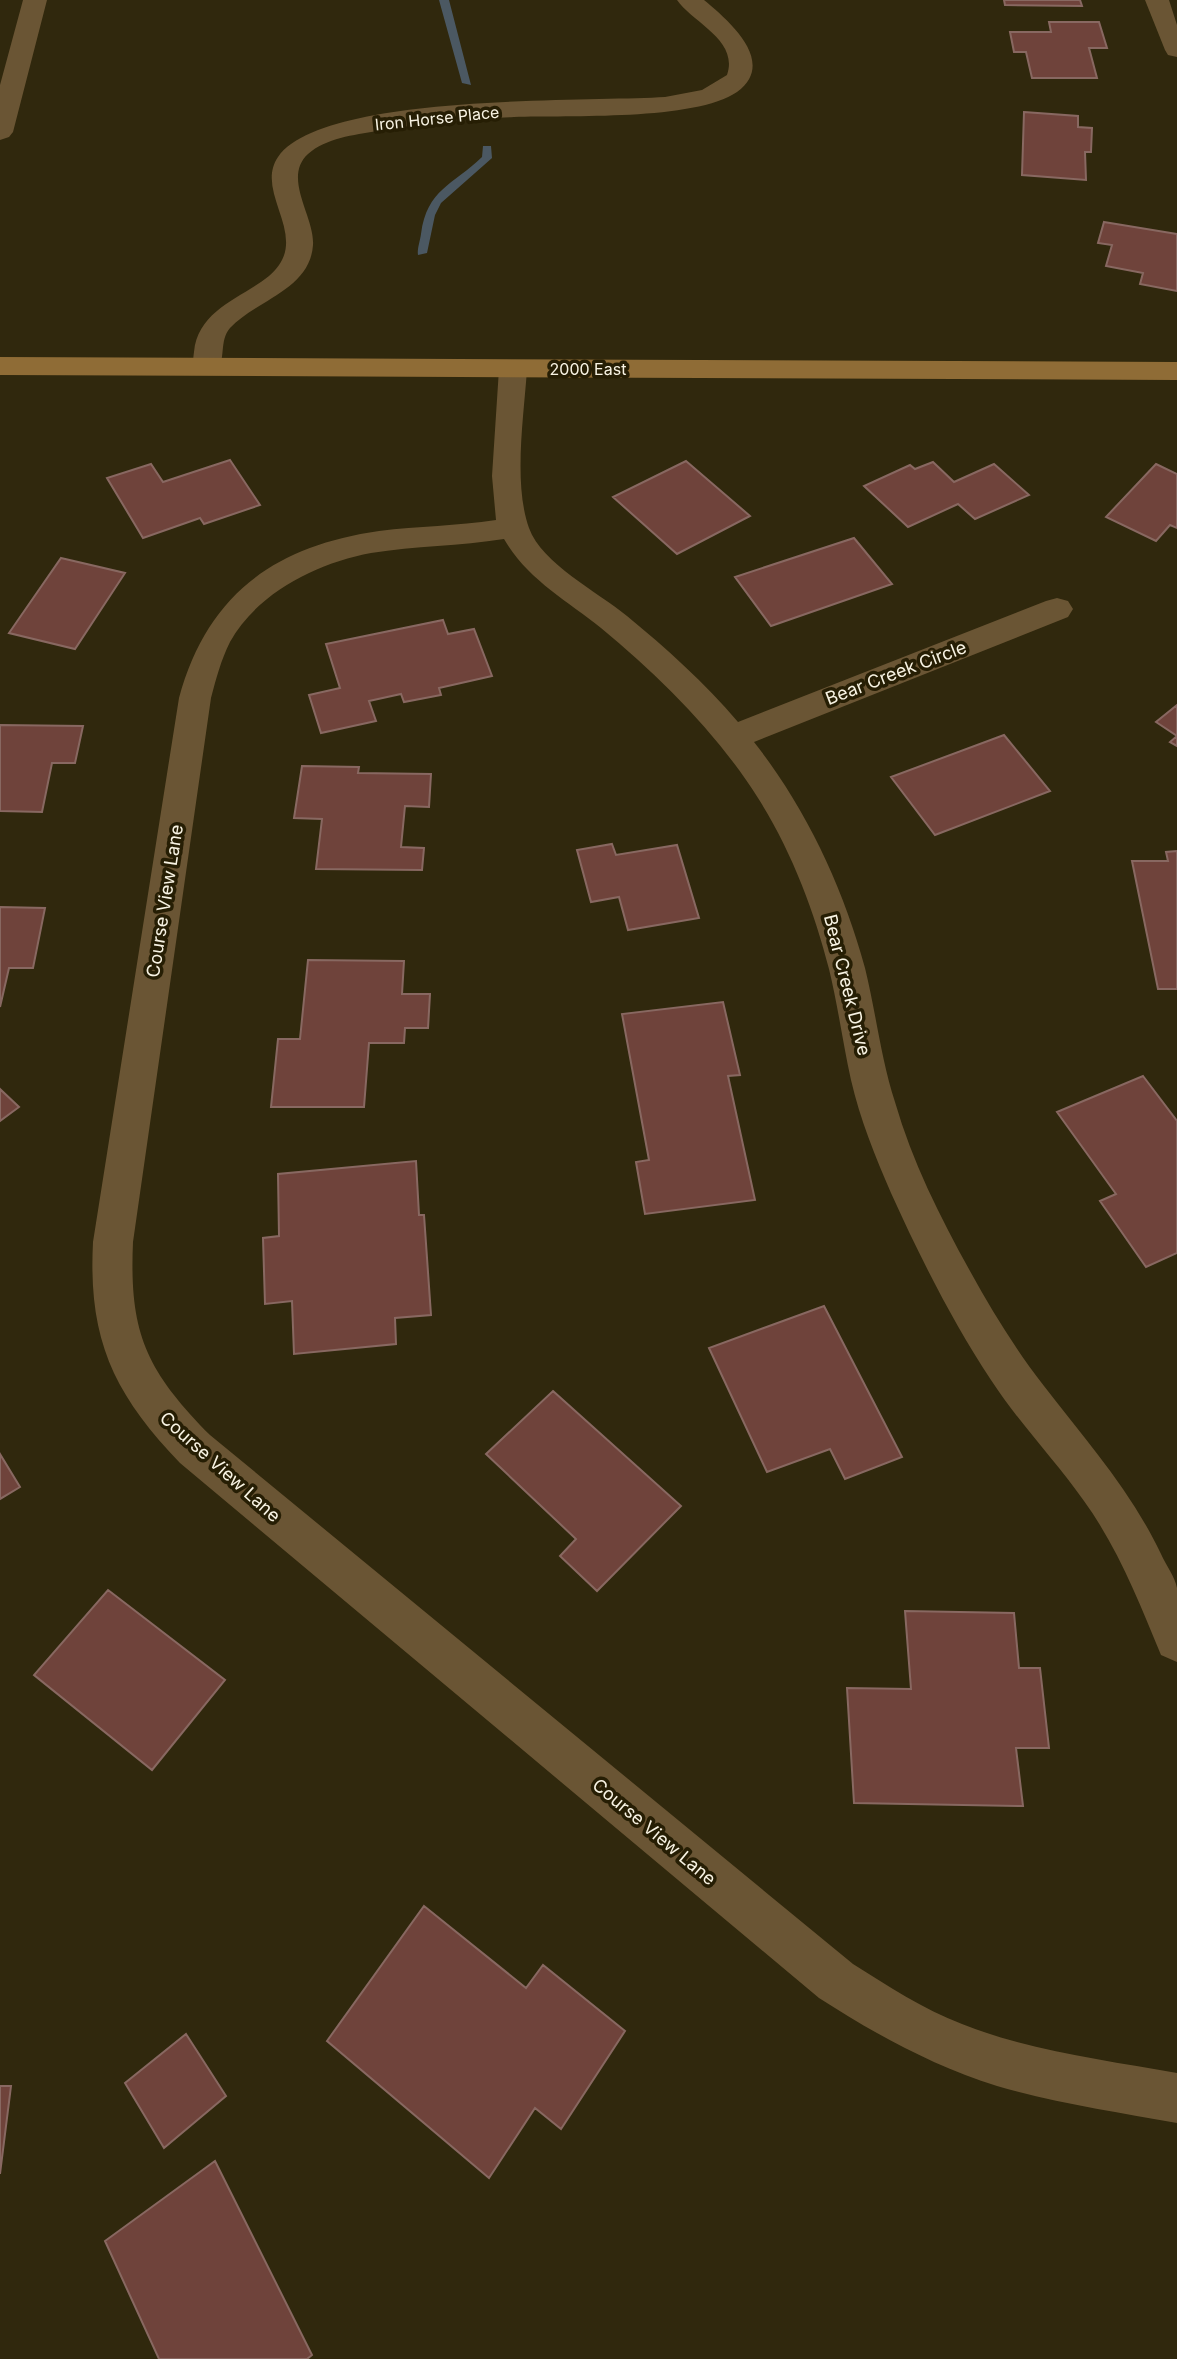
<svg xmlns="http://www.w3.org/2000/svg" width="1177" height="2359" font-family="Inter,sans-serif">
<style>
.lines{fill:none;stroke-linecap:round;stroke-linejoin:round}
.stream{fill:#4b5862;fill-rule:evenodd}
.building{fill:#6f433b;stroke:#886861;stroke-width:2}
.street{fill:#6a5534;fill-rule:evenodd}
.secondary{fill:#8f6c36;fill-rule:evenodd}
.labels{text-anchor:middle;stroke-width:7;stroke-linejoin:round;paint-order:stroke}
.far-street-label{font-size:16px;fill:#f8f3e3;stroke:#261e04}
.street-label{font-size:18px;fill:#f8f3e3;stroke:#261e04}
</style>
<rect width="100%" height="100%" fill="#30280d"/>
<g class="lines">
<path class="stream" d="M439,0H449L471,85L462,83Z
M483,146H491L492,158L441,203L435,215L427,253L418,255C417,249 420,241 421,234C427,189 453,185 482,157Z"/>
</g>
<path class="building" d="M1004,0H1080L1082,6L1005,5Z
M1049,22H1099L1107,48H1089L1097,78H1032L1026,52H1014L1010,32H1051Z
M1024,112L1078,116V127L1092,128L1091,152H1085L1086,180L1022,175Z
M1104,222L1177,234V291L1140,284L1143,273L1106,266L1112,245L1098,243Z
M230,460L260,505L204,524L200,518L143,538L107,478L151,464L163,482Z
M686,461L750,516L677,554L613,497Z
M933,462L954,482L994,464L1029,495L975,519L958,504L908,527L864,486L910,465L915,469Z
M1156,464L1177,474V528L1170,525L1156,541L1106,517Z
M854,538L892,584L771,626L735,577Z
M61,558L125,573L75,649L9,633Z
M443,620L448,634L474,629L492,676L439,688L441,695L404,702L401,694L369,701L376,721L321,733L309,695L340,688L326,644Z
M1177,705V746L1170,742L1177,736L1156,722Z
M0,725L83,726L75,763H52L42,812L0,811Z
M1004,735L1050,791L935,835L891,777Z
M302,766L359,767L358,773L431,774L429,807L405,806L401,847L424,848L422,870L316,869L322,819L294,818Z
M612,844L616,855L677,845L699,918L628,930L619,897L591,902L577,850Z
M1177,851V989H1158L1132,861H1168L1166,852Z
M0,907L45,908L33,968H9L0,1007Z
M308,960L404,961L402,994H430L428,1028H405L404,1043H369L364,1107H271L278,1039H300Z
M723,1002L740,1075L728,1076L755,1200L645,1214L636,1162L649,1160L622,1014Z
M1143,1076L1177,1121V1253L1146,1267L1100,1201L1116,1194L1057,1112Z
M0,1089L19,1107L0,1121Z
M416,1161L419,1215H424L431,1315L395,1318L396,1344L294,1354L292,1301L265,1304L263,1238L279,1236L278,1174Z
M824,1306L902,1457L845,1479L830,1449L767,1472L709,1348Z
M553,1391L681,1506L597,1591L560,1556L576,1539L486,1454Z
M0,1454L20,1487L0,1499Z
M108,1590L225,1680L152,1770L34,1675Z
M905,1611L1014,1613L1019,1668H1040L1049,1748H1016L1023,1806L854,1803L847,1688L911,1689Z
M424,1906L526,1988L543,1965L625,2031L561,2129L535,2108L489,2178L327,2041Z
M186,2034L226,2096L164,2148L125,2083Z
M0,2086H11L0,2174Z
M215,2161L312,2355L307,2359H159L105,2241Z"/>
<g class="lines">
<path class="street" d="M23,0H47L13,132L9,137L0,140V85Z
M677,0H704C728,20 778,62 737,92C695,121 568,115 514,117C468,119 422,123 377,131C354,135 326,138 308,154C282,178 315,217 313,245C310,290 256,300 230,328C219,341 226,359 217,372L207,375L197,372C192,365 193,360 194,352C198,310 240,299 269,276C314,238 253,194 278,157C322,93 587,102 665,97L702,90L727,75C739,40 693,23 677,0Z
M1145,0H1169L1177,25V57L1168,55L1165,50Z
M513,360L523,363L527,369C524,416 513,483 529,528C542,564 598,592 627,616C666,648 705,683 738,722L1046,601L1057,598L1068,601L1073,609L1068,617L754,742C806,808 843,887 865,968C876,1013 881,1059 895,1102C912,1161 940,1217 970,1271C992,1311 1016,1350 1044,1386C1087,1442 1130,1489 1161,1554C1166,1565 1175,1577 1177,1588C1177,1608 1177,1640 1177,1662L1161,1655C1139,1602 1118,1548 1084,1501C1055,1460 1019,1423 991,1380C952,1321 920,1257 891,1193C875,1156 860,1119 851,1080C843,1044 838,1006 829,969C814,910 791,850 758,798C717,733 660,677 601,628C566,600 527,579 504,539C460,546 415,546 371,553C317,563 257,593 230,642C221,660 216,679 211,698L133,1242C129,1333 146,1370 210,1435L853,1964C888,1986 923,2009 962,2024C1030,2051 1105,2060 1177,2073V2123C1117,2112 1056,2103 997,2086C933,2066 875,2034 819,1998L180,1463C113,1393 88,1339 93,1242L179,698C207,595 274,546 379,531C418,526 457,526 496,520L492,476L499,369L503,363Z"/>
<path class="secondary" d="M0,357L1177,362V380L0,375Z"/>
</g>
<g class="labels">
<g class="far-street-label">
<text transform="translate(437 118) rotate(-6)" y="6">Iron Horse Place</text>
<text x="588" y="375">2000 East</text>
</g>
<g class="street-label">
<text transform="translate(896 673) rotate(-21)" y="6">Bear Creek Circle</text>
<text transform="translate(165 901) rotate(-81)" y="6">Course View Lane</text>
<text transform="translate(847 985) rotate(76)" y="6">Bear Creek Drive</text>
<text transform="translate(220 1467) rotate(42)" y="6">Course View Lane</text>
<text transform="translate(654 1832) rotate(40)" y="6">Course View Lane</text>
</g>
</g>
</svg>
